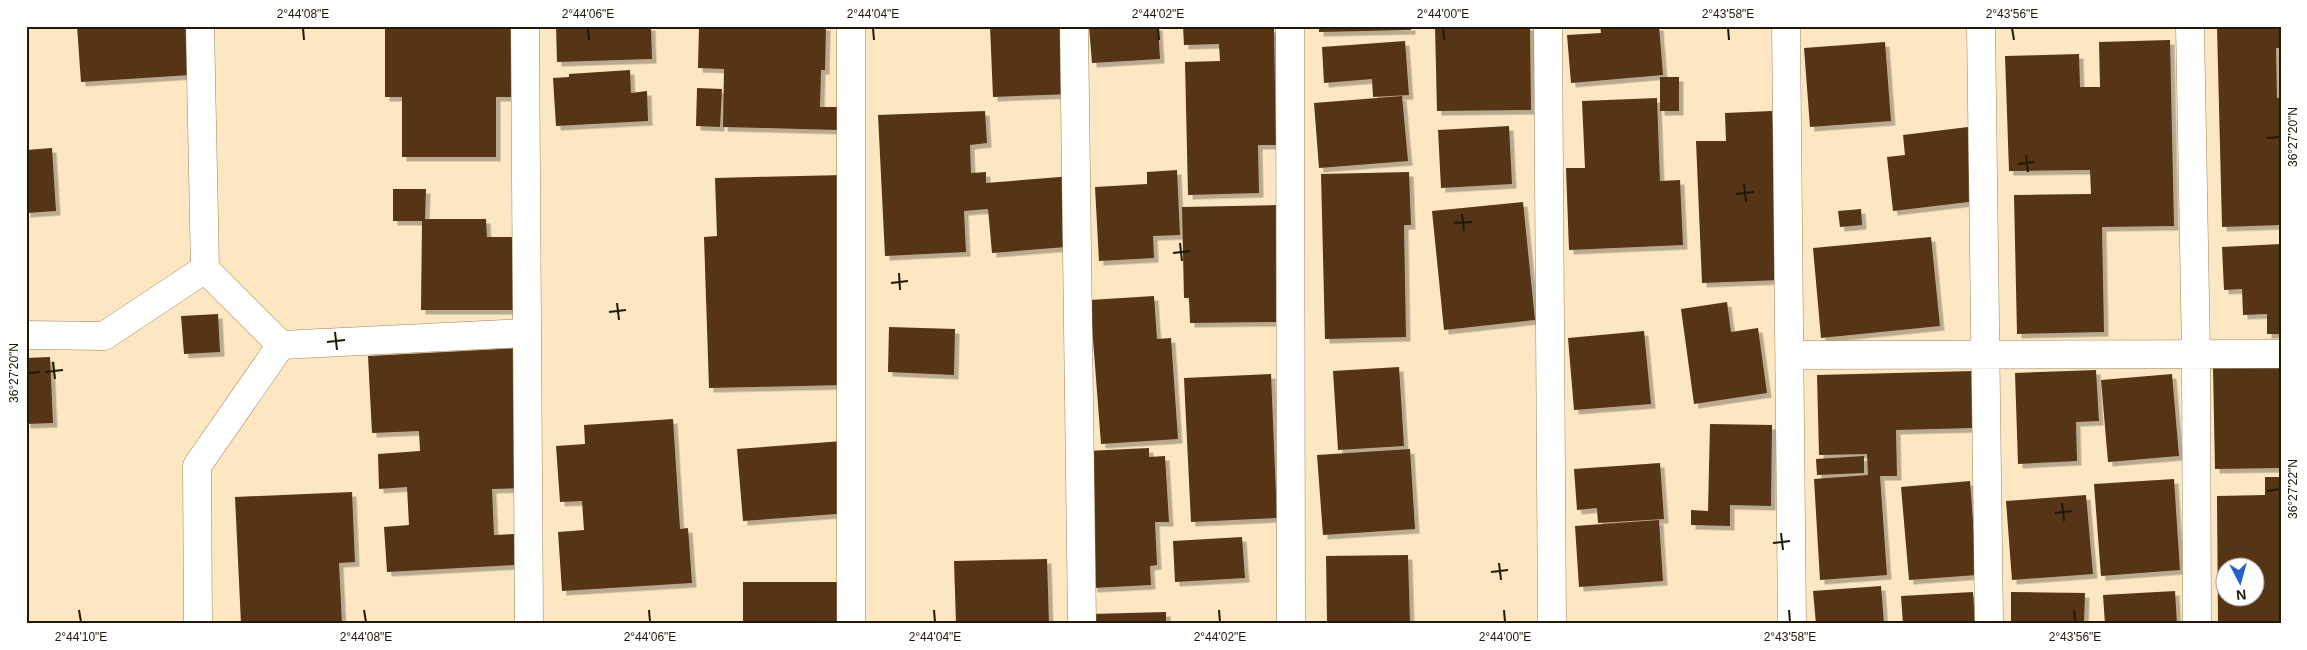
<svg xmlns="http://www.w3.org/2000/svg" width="2307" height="650" font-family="Helvetica,sans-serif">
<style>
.building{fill:#543417;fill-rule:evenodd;filter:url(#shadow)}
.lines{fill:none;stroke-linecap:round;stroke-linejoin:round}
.street-casing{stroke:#9c8459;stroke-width:29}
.street{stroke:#fff;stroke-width:28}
.ticks{fill:none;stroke:#211806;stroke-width:2}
.neatline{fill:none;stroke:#211806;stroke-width:2}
.ticks-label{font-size:12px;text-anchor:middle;fill:#211806}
</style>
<defs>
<filter id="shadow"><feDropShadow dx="4.5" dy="4.5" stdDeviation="0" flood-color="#0004"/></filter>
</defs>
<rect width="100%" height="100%" fill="#fce7c2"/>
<path class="building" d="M77,26H187L190,75L81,82Z
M385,26H512L513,97H496V157H402V97H385Z
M556,26H651L652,59L557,62Z
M699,26H826L825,70H821L820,107H838V130L723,127L724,69L698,68Z
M990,26H1069L1072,94L993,97Z
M1089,26H1158L1160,59L1092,63Z
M1183,26L1274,28L1276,145H1258L1259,193L1188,195L1185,62L1220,61L1219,44L1184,45Z
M1319,26H1411V30L1319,32Z
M1435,26H1530L1531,110L1437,111Z
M1600,26H1659L1663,75L1571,83L1567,35L1601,33Z
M2217,26H2281V48H2276L2277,98H2281V225L2222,227Z
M2170,40L2174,226L2102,227L2104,332L2017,334L2014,195L2091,194L2090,170L2009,171L2005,56L2079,54L2080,87H2100L2099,42Z
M1405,41L1409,95L1373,97L1372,79L1324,83L1322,47Z
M1885,42L1891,121L1810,127L1804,48Z
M630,70L631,93L647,91L648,121L556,126L553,78L569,77V74Z
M1660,77H1679V111H1660Z
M697,88L722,89L720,127L696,126Z
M1402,96L1408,161L1319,168L1314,103Z
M1657,98L1660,181L1680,180L1683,245L1569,250L1566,168H1585L1582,101Z
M985,111L987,143L970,145L971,173L986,172V183L1072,176L1078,246L992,253L988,209L964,211L966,252L885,256L878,115Z
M1772,111L1780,280L1702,283L1696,141H1726L1725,113Z
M1509,126L1512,184L1441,188L1438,130Z
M1968,127L1977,201L1893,211L1887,157L1905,155L1903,135Z
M52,148L56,211L26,213V150Z
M1177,170L1180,235L1153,236L1154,258L1099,261L1095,187L1147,184V172Z
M1409,172L1411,225H1404L1406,337L1325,339L1321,174Z
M844,175V385L709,388L704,237L717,236L715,178Z
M393,189H426L425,219H486L487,237H515V310H421L422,221H393Z
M1523,202L1535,320L1444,330L1432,211Z
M1280,205L1282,322L1190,323L1189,298H1184L1182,207Z
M1861,209L1862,225L1840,227L1838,211Z
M1931,237L1940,326L1821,338L1813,248Z
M2281,244V334H2267V314L2243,315L2242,289L2224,290L2222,247Z
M1154,296L1157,339L1171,338L1178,439L1101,444L1090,300Z
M1727,302L1731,332L1758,328L1767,393L1694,404L1681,309Z
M218,314L220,352L184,354L181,316Z
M889,327L955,329L954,375L888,372Z
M1644,331L1651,404L1574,410L1568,338Z
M517,348L524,488L492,489L494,535L514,534L516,565L387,572L384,527L409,525L407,487L379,489L378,454L420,451L419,431L372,433L368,356Z
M50,357L53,423L26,424V358Z
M1399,367L1404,446L1338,450L1333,371Z
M2281,367V468L2215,469L2213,368Z
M2096,370L2099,421L2076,422L2077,461L2018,464L2015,373Z
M1973,371L1974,428L1896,430L1897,476H1880L1887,575L1820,580L1814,479L1868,475L1867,454L1819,455L1817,375Z
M1271,374L1277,518L1191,522L1184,378Z
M2172,374L2179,456L2108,462L2101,380Z
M673,419L680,529L688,528L692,583L562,591L558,532L584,530L582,501L560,502L556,446L585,444L584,425Z
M1710,424L1772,425L1771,506L1730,505V526L1691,525V510L1708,511Z
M843,441L849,513L743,521L737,449Z
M1149,448V457L1165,456L1169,522H1155L1157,565L1150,566L1151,585L1093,588L1086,451Z
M1410,449L1415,529L1323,535L1317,455Z
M1864,456V473L1817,475L1816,459Z
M1660,463L1664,519L1598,523L1597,508L1577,510L1574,469Z
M2265,477H2281V624H2218L2217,496L2265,495ZM2224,568H2254V598H2224Z
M2174,479L2180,570L2101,576L2094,484Z
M1970,481L1977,575L1909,580L1901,487Z
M352,492L355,562L339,563L342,624H241L235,497Z
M2086,495L2093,574L2012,580L2006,501Z
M1659,520L1663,581L1579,587L1575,526Z
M1242,537L1245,578L1175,582L1173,541Z
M1408,555L1410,624H1327L1326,556Z
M1047,559L1049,624H956L954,561Z
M743,582H840V624H743Z
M1881,586L1884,624H1816L1813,591Z
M2175,591L2177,624H2105L2103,595Z
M1973,592L1975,624H1903L1901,596Z
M2011,592L2085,593L2084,624H2011Z
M1166,612V624H1091V614Z"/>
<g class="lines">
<g class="street-casing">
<path id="street" d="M200,26L205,269
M525,26L529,624
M851,26V624
M1074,26L1082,624
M1290,26L1291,624
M1548,26L1552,624
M1786,26L1792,624
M1981,26L1989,624
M2190,26L2196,354L2197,624
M26,335L104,336L205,269L281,345L527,333
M1790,355L2281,354
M198,624L197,466L281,345"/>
</g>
<use href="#street" class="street"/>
</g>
<path class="ticks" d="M303,28L304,40M588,28L589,40M873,28L874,40M1158,28L1159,40M1443,28L1444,40M1728,28L1729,40M2012,28L2014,40M2267,138L2280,137M2026,155L2028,172M2018,164L2035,162M1744,184L1746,202M1736,194L1754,192M1462,214L1464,231M1454,223L1472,222M1180,243L1182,261M1173,253L1190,251M899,273L900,290M891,283L908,281M617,303L619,320M609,312L626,310M335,332L337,350M327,342L345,340M53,362L55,379M45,372L63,370M28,373L40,372M2267,491L2280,489M2062,503L2064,521M2055,513L2072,511M1781,533L1783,550M1773,543L1790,541M1499,563L1501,580M1491,572L1508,570M79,610L81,622M364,610L366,622M649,610L650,622M934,610L935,622M1219,610L1220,622M1504,610L1505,622M1789,610L1790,622M2074,610L2075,622"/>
<rect width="2307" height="650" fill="none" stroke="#ffffff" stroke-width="55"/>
<g transform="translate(2240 582) rotate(174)"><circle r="24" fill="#ffffff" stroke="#a6a39b"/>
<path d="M0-4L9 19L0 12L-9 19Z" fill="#2660cd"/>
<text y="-8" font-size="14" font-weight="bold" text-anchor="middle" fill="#211806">N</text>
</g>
<rect x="28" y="28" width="2252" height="594" class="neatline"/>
<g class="ticks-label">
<text x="303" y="18">2°44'08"E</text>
<text x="588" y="18">2°44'06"E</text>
<text x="873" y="18">2°44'04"E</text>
<text x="1158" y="18">2°44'02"E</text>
<text x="1443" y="18">2°44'00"E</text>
<text x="1728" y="18">2°43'58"E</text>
<text x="2012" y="18">2°43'56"E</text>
<text transform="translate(2293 137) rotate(-90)" y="4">36°27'20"N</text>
<text transform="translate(14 373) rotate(-90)" y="4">36°27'20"N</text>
<text transform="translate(2293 489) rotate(-90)" y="4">36°27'22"N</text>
<text x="81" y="641">2°44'10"E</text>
<text x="366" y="641">2°44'08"E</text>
<text x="650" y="641">2°44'06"E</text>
<text x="935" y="641">2°44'04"E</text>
<text x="1220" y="641">2°44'02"E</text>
<text x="1505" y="641">2°44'00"E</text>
<text x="1790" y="641">2°43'58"E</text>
<text x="2075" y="641">2°43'56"E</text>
</g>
</svg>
